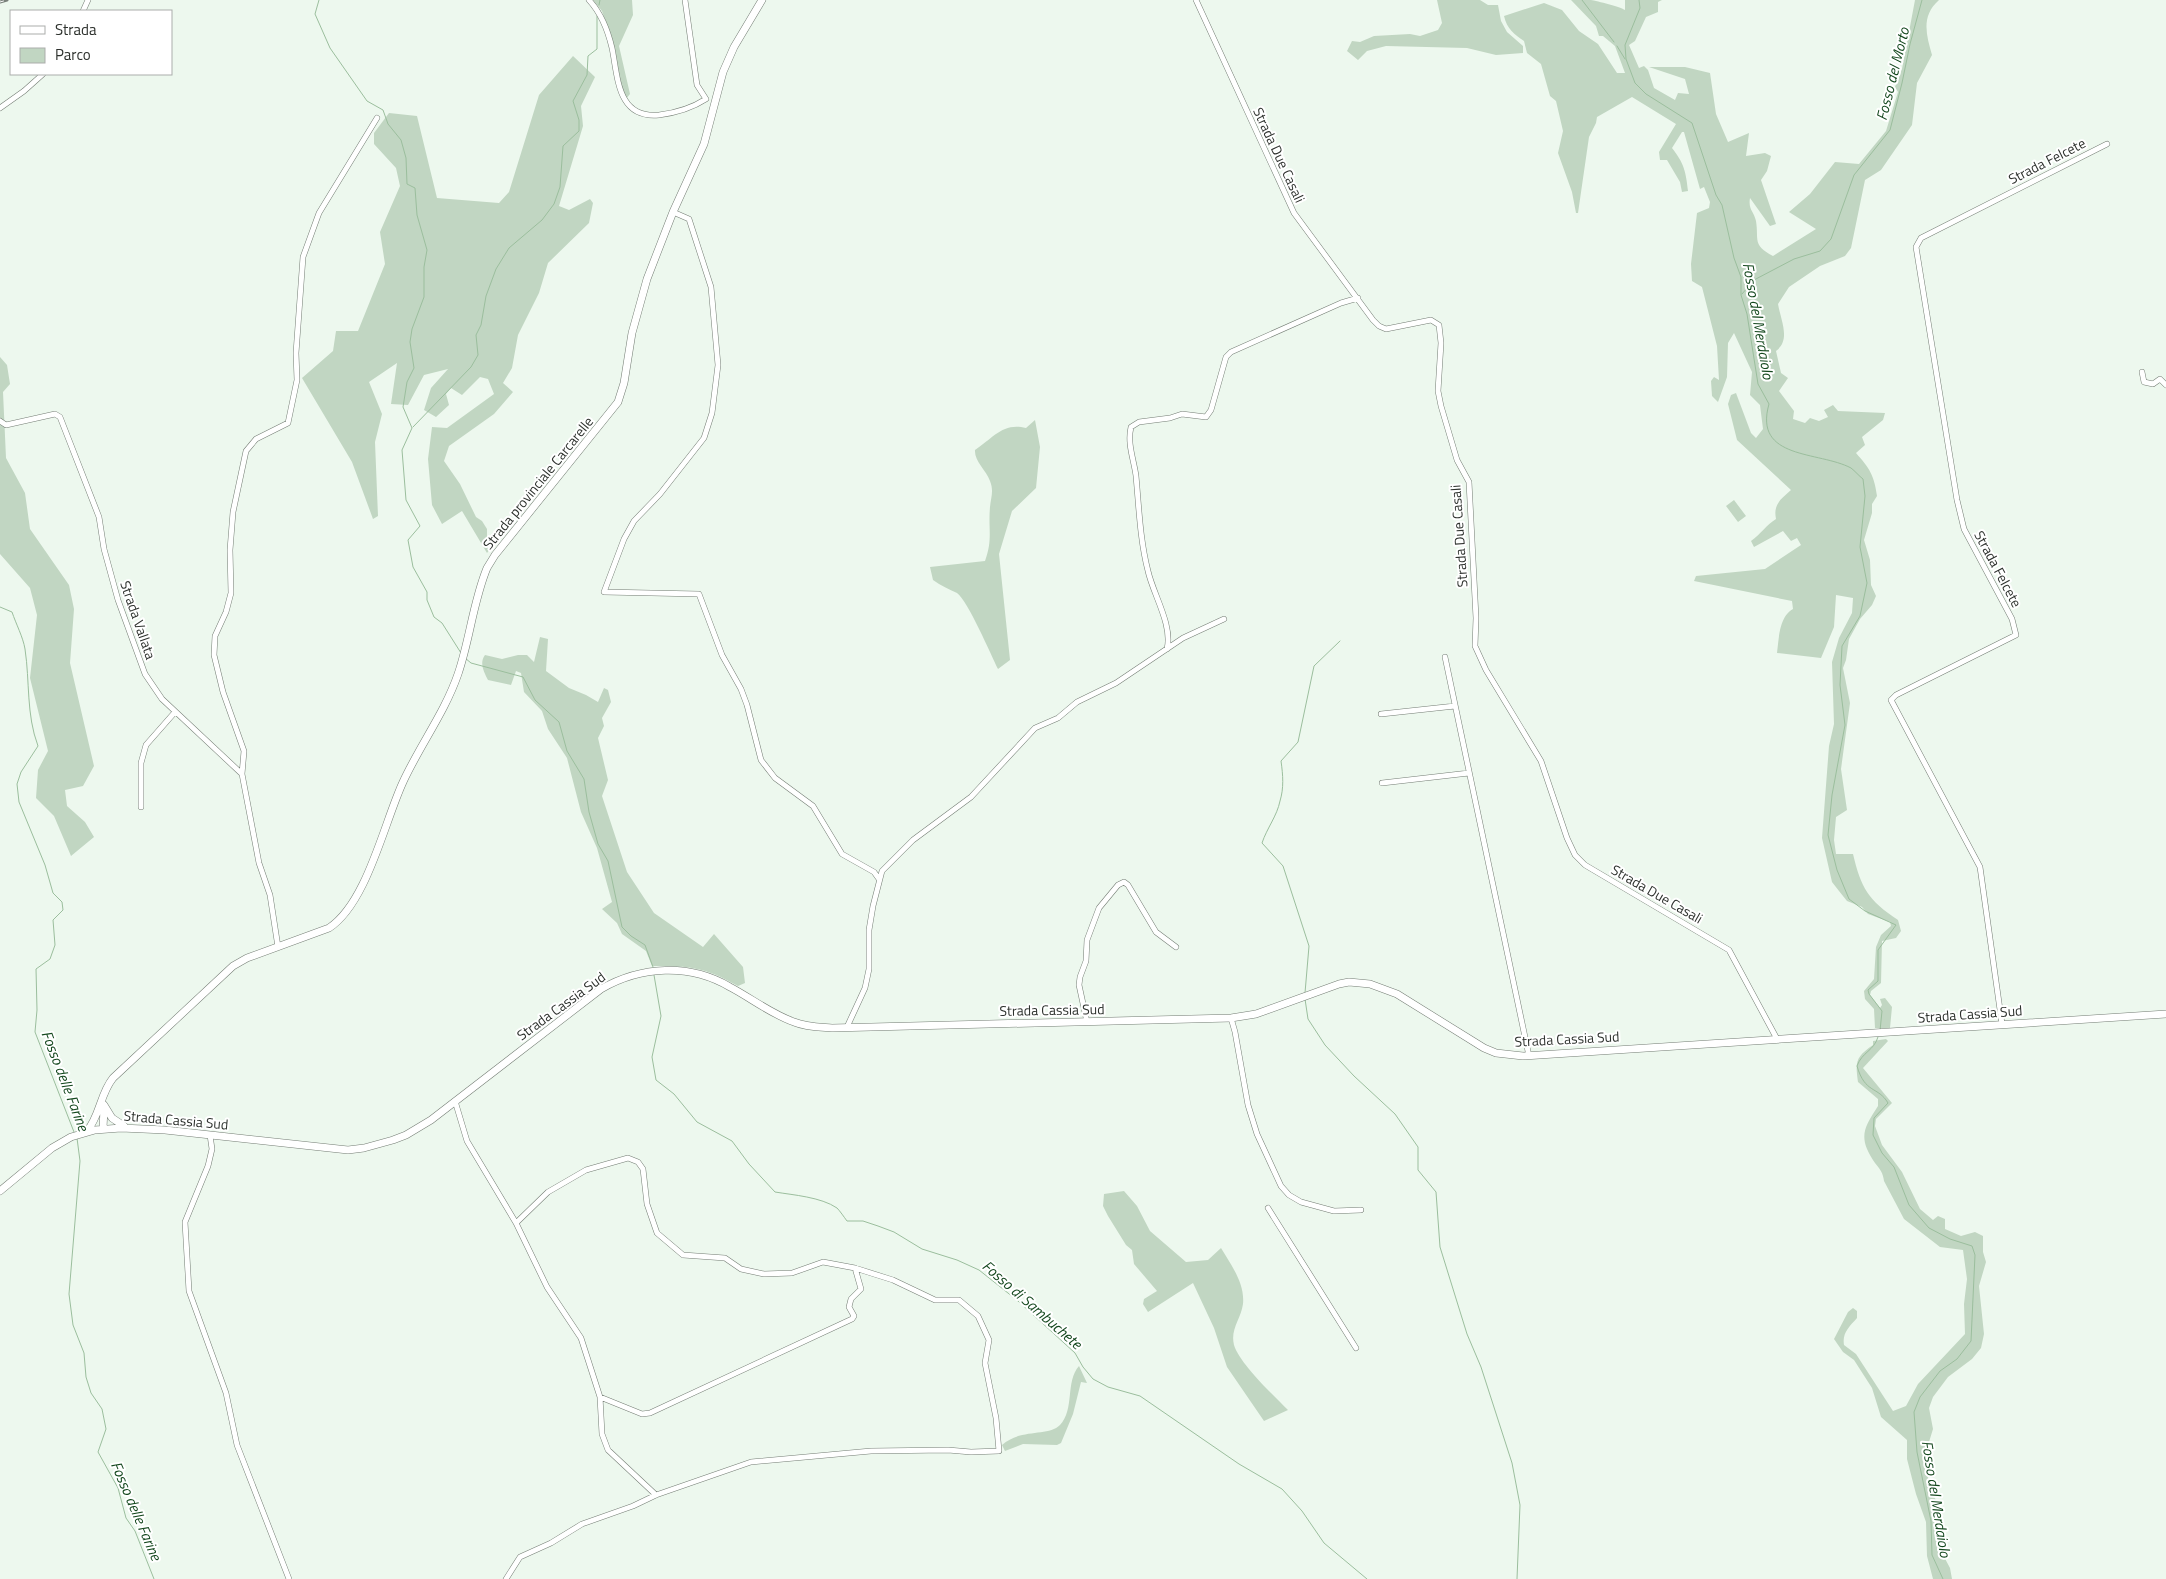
<svg xmlns="http://www.w3.org/2000/svg" width="2166" height="1579" font-family="'Titillium Web',sans-serif">
<style>
.green{fill:#c1d6c2}
.lines{fill:none;stroke-linecap:round;stroke-linejoin:round}
.stream{stroke:#9bbe9d;stroke-width:1}
.minor-casing{stroke:#747d74;stroke-width:6}
.major-casing{stroke:#747d74;stroke-width:8}
.minor{stroke:#fff;stroke-width:5}
.major{stroke:#fff;stroke-width:7}
.rail-casing{stroke:#7a817b;stroke-width:3}
.rail{stroke:#fff;stroke-width:1;stroke-dasharray:4;stroke-linecap:butt}
.labels{text-anchor:middle;stroke-width:4;stroke-linejoin:round;paint-order:stroke}
.street-label{font-size:14px;fill:#2d312d;stroke:#fff}
.water-label{font-size:15px;font-style:italic;fill:#14481e;stroke:#fff}
</style>
<rect width="100%" height="100%" fill="#edf8ee"/>
<path class="green" d="M593,0H632L633,15L619,46L630,94L626,99L616,69L615,49L602,11Z
M1437,0H1480L1488,5H1498L1501,21L1507,32L1523,46V53L1496,55L1467,48L1386,46L1367,51L1358,60L1347,51L1352,41L1360,42L1374,36L1410,34L1420,36L1438,30L1442,23Z
M1571,0C1577,0 1586,0 1591,0C1597,1 1621,7 1625,10V0H1662L1658,2V12L1646,17L1635,41L1629,45L1639,68L1644,66L1648,70L1654,88L1675,100L1678,93L1689,94L1685,79L1649,67H1685L1710,73L1716,114L1728,142L1749,133L1746,156L1765,153L1771,156L1767,171L1761,180L1776,224L1770,226L1750,198C1748,210 1754,211 1756,221C1759,240 1752,245 1773,256L1816,229L1789,212L1810,194L1835,162L1859,164L1886,131L1898,92L1895,87L1902,69L1915,0H1939C1921,16 1926,34 1932,55L1917,83L1912,125L1881,170L1865,180L1851,248L1845,256L1820,266L1789,287L1778,304C1781,321 1791,340 1776,351L1781,373L1788,378L1779,391L1794,411L1793,419L1805,423L1810,418L1819,421L1828,417L1824,410L1833,405L1838,411L1885,413L1883,420L1862,437L1865,445L1856,453C1870,469 1874,475 1877,496L1872,504V513L1864,540L1870,560L1871,585L1876,596L1872,605L1860,619L1849,639L1846,660L1843,668L1850,703L1841,769L1847,810L1836,817L1834,840L1836,854H1853C1861,888 1868,900 1898,920L1901,931L1896,938L1882,941L1881,983L1871,991L1870,995L1880,1008L1882,1005L1880,999L1885,998L1892,1007L1890,1028H1875L1874,1009L1865,999L1864,991L1874,979L1876,947L1881,935L1891,926L1890,922L1868,914L1862,907L1847,901L1839,891L1832,882L1822,838L1829,746L1834,724L1832,662L1839,638L1852,613L1853,598L1836,595L1834,627L1821,658L1777,653C1779,638 1779,617 1793,609L1792,601L1694,581L1696,576L1765,569L1801,545L1797,538L1791,541L1783,531L1754,547L1751,541C1761,534 1766,525 1776,519C1773,504 1781,499 1791,490L1737,440L1728,404L1731,395L1736,393L1751,433L1756,438L1763,429L1760,405L1750,395L1752,372L1734,333L1728,343L1727,377L1718,402L1712,396L1711,381L1714,377L1719,380L1717,346L1702,287L1692,281L1691,264L1697,213L1709,208L1710,202L1704,187L1700,189L1684,132H1682L1672,148C1684,163 1686,172 1688,191L1682,192L1680,182L1667,160H1660L1659,152L1676,124L1632,97L1597,117L1596,123L1589,137L1578,213H1576L1572,192L1558,153L1563,131L1556,101L1550,96L1541,64L1527,53L1524,41C1514,34 1507,29 1504,16L1544,3L1562,10L1579,31L1598,44L1617,73H1625L1615,46L1603,36H1599L1596,26Z
M573,56L595,77L581,106L583,126L559,206L569,210L590,199L593,203L589,223L548,263L539,293L518,335L512,368L503,383L513,392L494,414L449,446L444,461L460,484L476,517L482,521L487,529V537L493,545L487,553L462,511L442,524L432,505L428,459L432,427L447,428L494,394L488,379L480,377L462,395L451,388L446,394L449,405L436,417L424,410L431,388L448,369L424,375L408,405L391,404L397,363L369,382L382,414L375,442L378,516L373,519L352,462L302,378L333,351L336,331H358L385,264L380,232L400,186L396,168L374,144V133L389,113L417,116L437,198L499,203L509,192L539,95Z
M0,357L7,365L10,384L3,392L6,458L25,493L30,529L69,585L74,609L70,663L94,766L83,786L65,790L67,806L85,822L94,837L71,856L54,816L36,798L38,770L48,751L30,678L37,615L30,588L0,554Z
M1035,420L1040,447L1036,488L1012,511L999,554L1010,660L998,669C991,655 968,601 957,593C949,589 941,586 933,580L930,567L985,561C993,539 988,529 990,507C991,497 994,491 990,481C986,470 974,461 975,450C993,438 1003,422 1026,428Z
M1734,500L1746,516L1738,522L1726,506Z
M540,637L548,639L546,671L569,688L586,695L598,702L604,688L608,690L611,702L602,718L604,726L598,738L608,780L602,796L627,872L654,913L703,947L714,934L743,967L745,983L738,986C704,967 691,966 652,966L646,951L622,934L617,923L602,909L612,902L597,848L581,812L567,758L548,729L542,711L524,692L521,673L516,671L511,685L488,680C484,672 479,663 485,655L502,659L518,655H527L534,662Z
M1886,1039L1888,1041L1863,1068L1892,1103L1876,1119L1875,1126L1882,1145L1902,1172L1920,1209L1933,1220L1938,1216L1945,1219V1229L1961,1236L1975,1232L1983,1236V1252L1986,1262L1979,1286L1984,1334L1981,1348L1972,1359L1948,1377L1933,1397L1929,1408L1933,1429L1925,1455V1467L1932,1492L1943,1515L1942,1553L1950,1568L1952,1579H1933L1927,1556L1926,1522L1916,1494L1907,1459V1440L1881,1417L1872,1388L1854,1360L1843,1352L1834,1339L1848,1312L1853,1308L1857,1311V1318C1849,1327 1842,1333 1844,1345L1856,1354L1893,1411L1906,1406L1918,1384L1965,1334L1964,1304L1967,1279L1963,1250L1940,1247L1904,1219L1884,1181C1883,1173 1880,1169 1875,1163C1858,1138 1863,1129 1878,1106V1099L1858,1082C1855,1061 1856,1057 1873,1045V1041Z
M1124,1191L1137,1206L1150,1231L1186,1262L1208,1260L1221,1248C1231,1265 1245,1283 1243,1304C1241,1319 1230,1329 1234,1345C1240,1364 1273,1395 1288,1410L1264,1421L1227,1367L1214,1328L1193,1283L1148,1312L1143,1304L1144,1299L1157,1291L1134,1264L1132,1250L1126,1245L1108,1216L1103,1206L1104,1194Z
M1079,1366L1087,1383L1081,1382L1073,1414L1061,1443L1057,1445L1023,1444L1005,1451L1002,1445C1021,1428 1048,1437 1060,1425C1075,1409 1065,1382 1079,1366Z"/>
<g class="lines">
<path class="stream" d="M319,0L315,14L330,48L367,101L383,110L388,124L401,140L406,158L407,184L415,188L417,215L427,250L424,267V297L412,329L410,342L414,368L407,382L403,407L412,428L402,450L406,500L420,526L408,540L413,567L427,592V600L434,617L442,623L461,653
M1582,0L1614,42
M1639,0L1640,8L1625,45L1626,59L1635,83L1646,94L1692,123L1716,195L1722,205L1734,258L1741,277V295L1747,314L1758,384L1769,404C1753,460 1819,451 1851,468C1855,471 1859,476 1863,479L1865,496L1860,547L1867,583L1860,616L1842,646L1840,685L1845,725L1832,795L1828,835L1837,870L1849,899L1865,911L1896,925L1878,950V981L1868,990L1869,994L1882,1011L1880,1031
M599,5L600,0
M1617,46L1625,59
M1742,294L1754,280L1794,259L1820,251L1831,239L1854,175L1890,130L1902,83L1910,44L1922,0
M413,427L471,367L478,355L476,335L481,325L486,296L496,269L509,248L542,220L554,204L560,187L563,146L579,131V120L573,101L587,75L588,56L597,49V16
M0,607L12,612C16,624 23,637 25,649C30,682 26,714 38,746L21,772L17,784L19,802L45,865L53,893L62,902L63,910L53,920L55,945L50,959L36,969L37,1010L35,1032L74,1132
M465,658L471,663L523,677L535,700L559,722L567,751L584,779L589,812L598,844L608,861L622,927L631,936L645,945L653,967
M654,975L661,1016L652,1057L656,1080L674,1094L697,1122L732,1141L749,1164L775,1192C793,1195 821,1197 837,1208C840,1211 844,1217 847,1221H863L878,1226L894,1232L922,1249L957,1260L979,1270L1018,1301L1075,1353L1083,1367L1093,1379L1108,1387L1140,1396L1239,1464L1282,1489L1302,1511L1324,1543L1367,1579
M1305,993L1309,946L1283,866L1262,843C1267,828 1277,816 1280,801C1284,788 1283,775 1281,761L1298,742L1314,666L1340,641
M1305,999L1308,1019L1325,1045L1354,1076L1395,1114L1418,1147V1170L1436,1192L1440,1247L1467,1334L1481,1367L1512,1463L1520,1505L1517,1579
M1878,1037C1874,1051 1862,1052 1857,1066C1865,1094 1878,1086 1888,1103L1874,1118L1873,1135L1882,1153L1894,1167L1909,1205L1929,1228L1950,1239L1972,1246L1975,1255L1971,1341L1957,1359L1940,1371L1920,1397L1914,1412L1917,1452L1931,1521L1932,1555L1943,1579
M77,1138L80,1161L69,1294L73,1325L84,1353L86,1377L91,1393L102,1409L106,1429L98,1452L118,1488L126,1518L135,1531L154,1579"/>
<g class="minor-casing">
<path id="minor" d="M589,0C601,13 608,31 612,48C618,77 617,119 659,115C675,113 692,108 706,99
M685,0L697,85L706,99
M1196,0L1294,213L1373,320L1379,326L1386,329L1431,320L1439,325L1441,343L1438,391L1441,406L1457,460L1469,482L1476,618L1475,646L1486,670L1541,761L1567,838L1575,855L1585,865L1729,950L1777,1039
M83,11L88,0
M0,108L24,91L43,74
M673,212L689,219L711,287L718,365L712,413L704,438L660,494L634,521L624,539L604,592L699,594L722,655L741,689L747,705L761,760L775,778L813,806L842,854L874,872L879,879
M2142,372L2144,382L2153,384L2160,379L2166,385
M0,421L6,425L55,414L60,417L99,517L104,549L118,600L145,674L162,699L242,774L259,863L270,895L278,947
M1167,649C1173,625 1153,594 1148,571C1140,540 1139,508 1136,476C1134,460 1127,444 1131,427L1139,422L1170,418L1182,414L1206,417L1211,410L1226,357L1231,352L1341,303L1358,298
M1445,657L1529,1056
M1381,714L1455,706
M242,774L244,751L223,692L214,655L215,636L226,612L231,593L230,550L233,512L246,451L256,439L288,423L297,380L296,353L303,257L319,213L377,118
M1382,783L1469,773
M141,807V763L146,745L175,712
M1231,1018L1235,1032L1248,1105L1257,1134L1281,1186L1289,1195L1301,1202L1334,1211L1361,1210
M1087,1022L1079,985L1080,977L1086,961L1087,940L1099,908L1118,885L1124,882L1128,885L1156,932L1176,947
M2002,1024L1980,867L1891,700L1896,695L2016,635L2012,619L1964,529L1957,500L1916,247L1921,238L2107,144
M847,1027L865,988L869,969V930L873,906L882,871L913,840L971,797L1035,728L1058,718L1077,702L1116,683L1183,638L1224,619
M455,1101L467,1141L516,1223L547,1287L581,1338L600,1397L602,1434L608,1450L656,1495
M210,1135L212,1149L208,1166L185,1222L189,1291L226,1393L237,1445L289,1579
M1268,1208L1356,1348
M600,1397L642,1414L650,1413L852,1319L854,1316L849,1307L851,1299L861,1289L855,1268
M506,1579L520,1557L551,1543L582,1524L633,1506L656,1495L751,1462L871,1451L948,1450L971,1452L999,1451L996,1418L985,1363L989,1340L978,1316L959,1300H935L893,1280L855,1268L823,1262L792,1273L764,1274L741,1269L725,1258L683,1255L657,1233L647,1204L643,1169L638,1162L628,1158L586,1170L548,1192L516,1223"/>
</g>
<g class="major-casing">
<path id="major" d="M104,1105L112,1118L124,1126
M103,1128L104,1109
M87,1131C100,1116 100,1094 113,1078L233,966L247,958L329,928C367,903 384,823 403,782C420,745 445,712 458,674C470,639 473,602 487,568L495,555L618,402L624,383L632,333L647,279L673,212L704,144L723,72L734,47L762,0
M0,1191L52,1148L71,1137L95,1130L121,1128L165,1130L348,1150L364,1148L393,1140L406,1135L431,1120L601,989C641,966 689,963 730,987C751,998 771,1014 794,1022C806,1027 819,1027 832,1028L1231,1018L1256,1014L1339,984L1349,982L1370,984L1397,994L1484,1048L1496,1053L1523,1056L2166,1014"/>
</g>
<use href="#minor" class="minor"/>
<use href="#major" class="major"/>
<g class="rail-casing">
<path id="rail" d="M0,2L7,0"/>
</g>
<use href="#rail" class="rail"/>
</g>
<g class="labels">
<g class="street-label">
<text transform="translate(1279 155) rotate(65)" y="5">Strada Due Casali</text>
<text transform="translate(2047 161) rotate(-27)" y="5">Strada Felcete</text>
<text transform="translate(538 483) rotate(-51)" y="5">Strada provinciale Carcarelle</text>
<text transform="translate(1459 536) rotate(-94)" y="5">Strada Due Casali</text>
<text transform="translate(1998 569) rotate(62)" y="5">Strada Felcete</text>
<text transform="translate(138 620) rotate(71)" y="5">Strada Vallata</text>
<text transform="translate(1657 894) rotate(30)" y="5">Strada Due Casali</text>
<text transform="translate(561 1006) rotate(-36)" y="5">Strada Cassia Sud</text>
<text transform="translate(1052 1010) rotate(-1)" y="5">Strada Cassia Sud</text>
<text transform="translate(1970 1014) rotate(-4)" y="5">Strada Cassia Sud</text>
<text transform="translate(1567 1039) rotate(-3)" y="5">Strada Cassia Sud</text>
<text transform="translate(176 1120) rotate(5)" y="5">Strada Cassia Sud</text>
</g>
<g class="water-label">
<text transform="translate(1893 74) rotate(-76)" y="5">Fosso del Morto</text>
<text transform="translate(1758 321) rotate(80)" y="5">Fosso del Merdaiolo</text>
<text transform="translate(65 1081) rotate(69)" y="5">Fosso delle Farine</text>
<text transform="translate(1032 1305) rotate(41)" y="5">Fosso di Sambuchete</text>
<text transform="translate(1936 1499) rotate(81)" y="5">Fosso del Merdaiolo</text>
<text transform="translate(136 1511) rotate(67)" y="5">Fosso delle Farine</text>
</g>
</g>
<rect x="10" y="10" width="162" height="65" fill="#ffffff" stroke="#abadab"/>
<rect x="20" y="26" width="25" height="8" fill="#ffffff" stroke="#abadab"/>
<text x="55" y="35" font-size="15" fill="#2d312d">Strada</text>
<rect x="20" y="48" width="25" height="15" fill="#c1d6c2" stroke="#abadab"/>
<text x="55" y="60" font-size="15" fill="#2d312d">Parco</text>
</svg>
